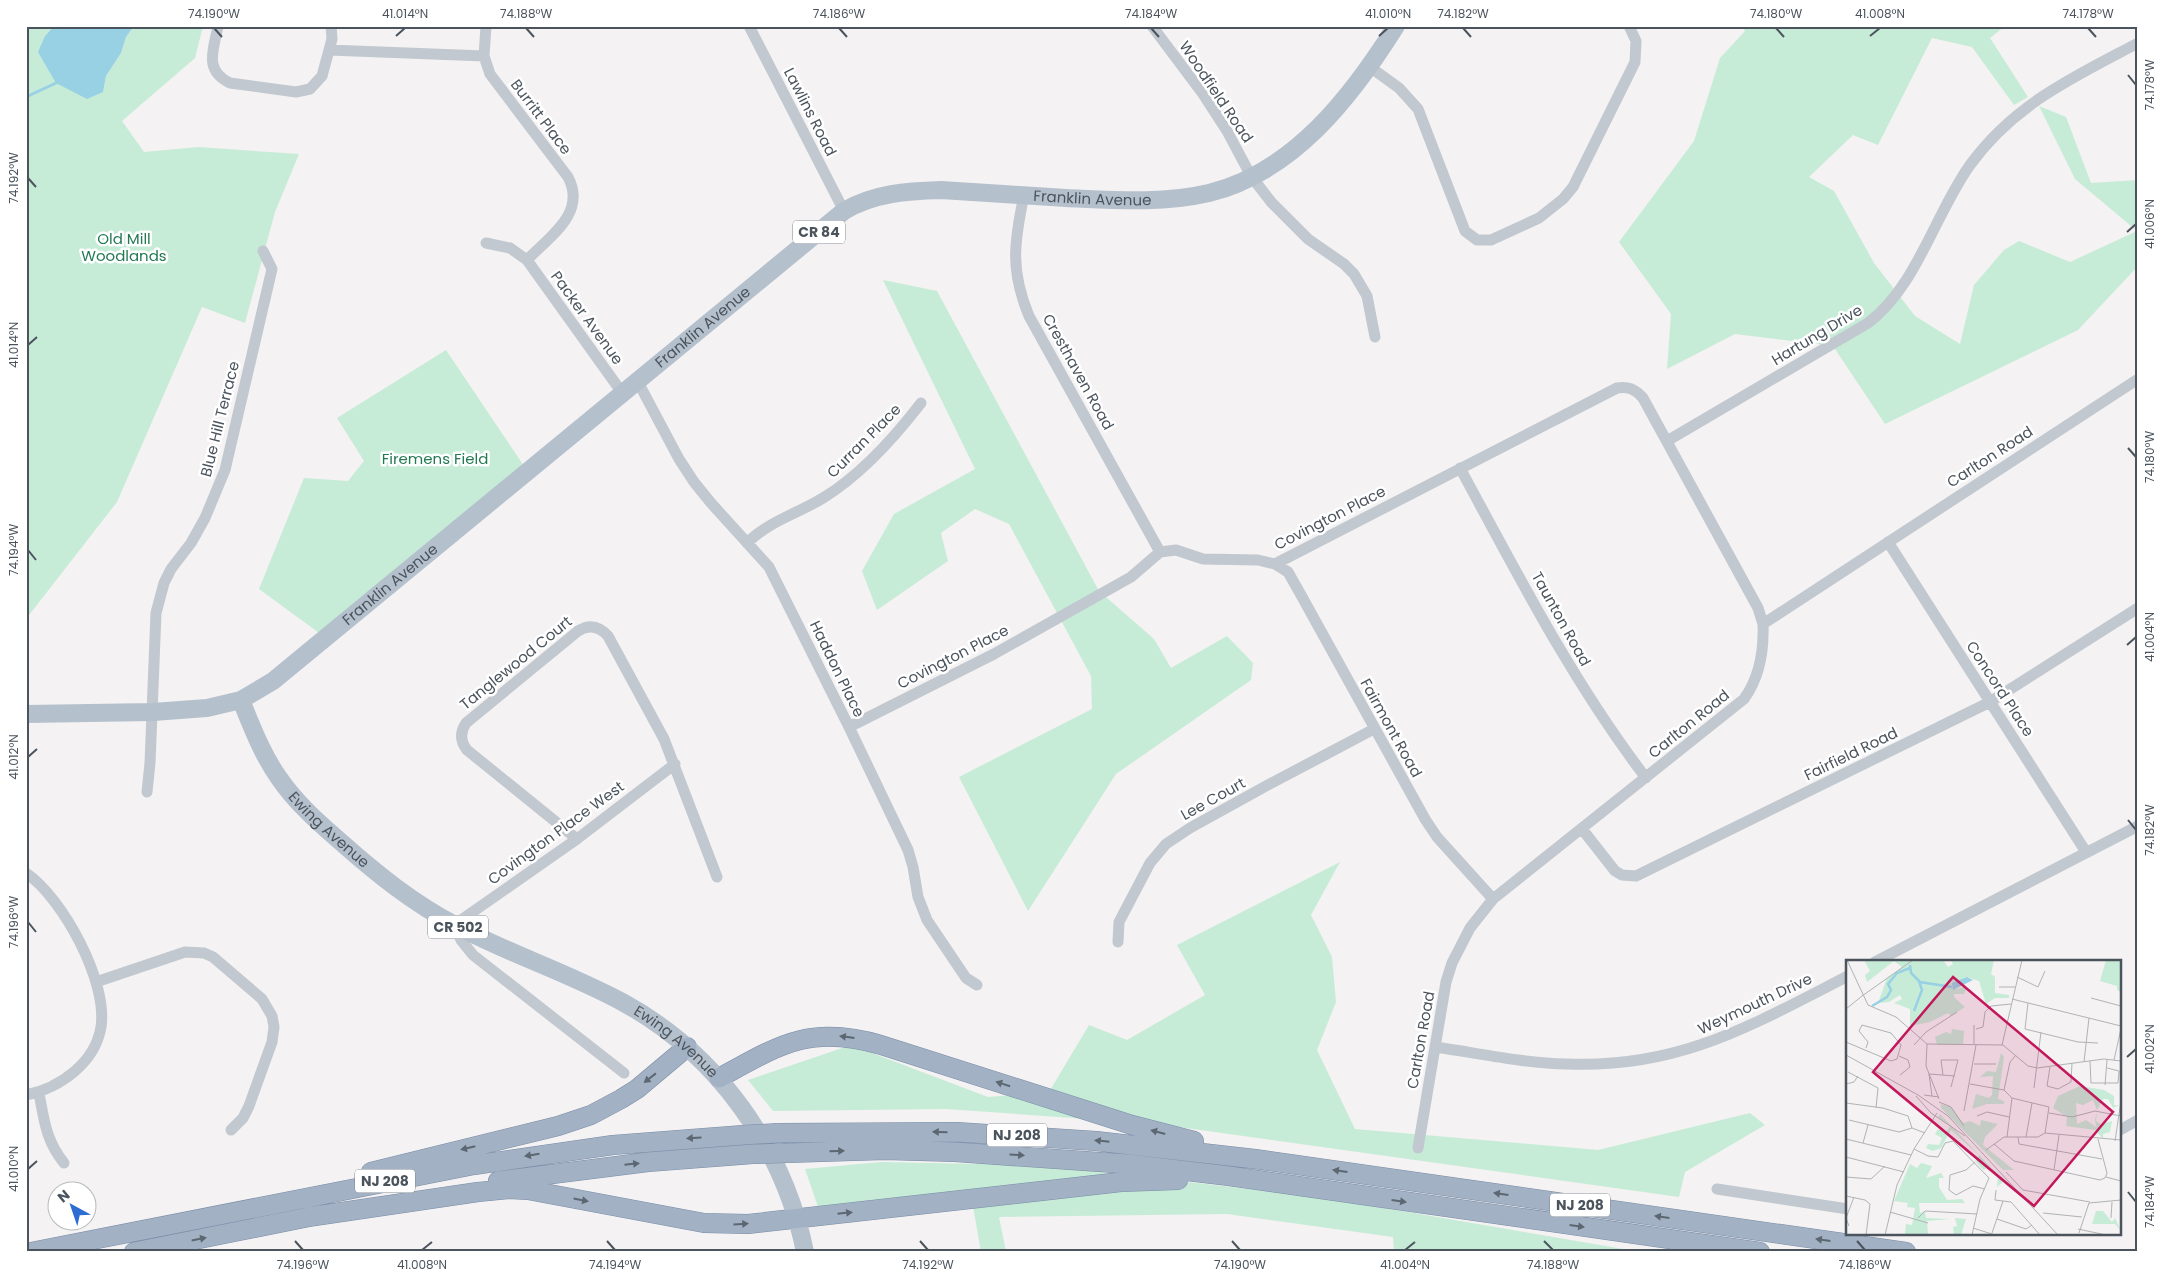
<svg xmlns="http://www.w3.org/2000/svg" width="2164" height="1278" font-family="Poppins,sans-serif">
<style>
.green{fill:#c6ecd7}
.water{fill:#98d0e4}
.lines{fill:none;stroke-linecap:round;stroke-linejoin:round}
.stream{stroke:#98d0e4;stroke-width:3}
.trunk-casing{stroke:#7a8da7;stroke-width:20}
.minor{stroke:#c1c8cf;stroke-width:11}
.primary{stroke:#b5c0cd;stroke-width:18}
.trunk{stroke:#a2b1c4;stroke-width:19}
.trunk-bridge-casing{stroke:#7a8da7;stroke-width:20;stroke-linecap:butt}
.trunk-bridge{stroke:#a2b1c4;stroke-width:19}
.oneway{fill:#5c6772}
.ticks{fill:none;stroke:#4b545d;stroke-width:2}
.labels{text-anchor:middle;stroke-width:5;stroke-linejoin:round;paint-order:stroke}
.shield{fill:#fff;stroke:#81878e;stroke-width:1}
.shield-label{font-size:14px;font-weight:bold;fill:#4b545d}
.street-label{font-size:15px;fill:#4b545d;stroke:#fff}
.park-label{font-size:15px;fill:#227952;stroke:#fff}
.inset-river{fill:none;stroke:#98d0e4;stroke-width:2.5}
.inset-road{fill:none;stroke:#b0b3b6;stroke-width:1}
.view{fill:#c2185b;fill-opacity:0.15;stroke:#c2185b;stroke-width:2.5}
.inset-edge{fill:none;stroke:#4b545d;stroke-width:2.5}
.neatline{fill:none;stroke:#4b545d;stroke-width:2}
.ticks-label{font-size:12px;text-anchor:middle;fill:#4b545d}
</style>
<rect width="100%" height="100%" fill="#f4f2f2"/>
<path class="green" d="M26,26H54L45,36L103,92L106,76L121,53L126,37L134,26H203L195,58L122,121L144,152L198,147L299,154L275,212L245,323L202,307L117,502L26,619Z
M1742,26H2005L1990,38L2028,97L2014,105L1972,47L1932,38L1878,145L1853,135L1809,177L1834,191L1874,263L1915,316L1960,344L1974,285L2004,250L2019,241L2070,262L2137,231L2075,179L2039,106L2066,117L2091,183L2138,180V266L2078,330L1885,424L1833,346L1735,334L1667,369L1671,314L1619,242L1694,141L1720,58L1745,31Z
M883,280L937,291L1099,591L1154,639L1171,668L1227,636L1253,663L1251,680L1116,774L1028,911L959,777L1092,709L1091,676L1009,524L975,509L941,533L948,561L877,610L862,571L894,514L975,469Z
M446,350L528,472L326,638L259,589L304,478L348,481L364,461L337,418Z
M1340,862L1311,915L1332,957L1336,1002L1317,1050L1355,1129L1598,1150L1750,1113L1765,1125L1685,1172L1679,1197L1157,1124L946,1109L773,1111L748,1080L851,1045L988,1097L1049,1092L1089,1025L1127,1040L1205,995L1177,945Z
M881,1162L1037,1165L1320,1197L1641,1252H1394L1393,1237L1227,1214L999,1217L1006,1252H981L971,1195L818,1207L805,1169Z"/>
<path class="water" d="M54,26H134L126,37L121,53L106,76L103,92L87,99L56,83L38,52L45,36Z"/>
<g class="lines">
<path class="stream" d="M26,97L56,83"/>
<g class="trunk-casing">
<path id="trunk" d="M719,1078C779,1045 810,1024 881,1045L1132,1125L1194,1141
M778,1133L957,1132L1096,1141L1255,1159L1906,1252
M788,1153L885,1150L955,1152L1128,1164L1229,1176L1760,1252
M371,1172L558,1126L591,1115L621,1099L637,1089L687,1047
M498,1181L648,1162L753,1154
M308,1217L478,1192L509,1189L528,1190L704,1223L748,1224L1121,1182L1178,1180
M31,1252L474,1165L613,1145L743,1135
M134,1252L319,1215"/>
</g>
<path class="minor" d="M218,26C214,49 203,70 230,83L296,92L310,89L322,76L332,39L331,26
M486,26L484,56L490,74L568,177C587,213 550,236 527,260
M749,26L844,211
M1152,26L1203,94L1227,131L1251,176L1272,203L1308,239L1344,264L1354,274L1367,296L1375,337
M329,50L484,56
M1370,67L1399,88L1418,109L1465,231L1477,240H1491L1539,218L1563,199L1573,187L1635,62L1636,41L1629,26
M1024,195C1014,243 1010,270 1029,316L1160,552
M486,243L510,248L527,260L623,394
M638,382L679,459L694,482L711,503L769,567L849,727L908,850L913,867L918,897L927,920L966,978L977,985
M1667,441L1868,323C1917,286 1935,214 1970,165C2014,104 2074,77 2138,43
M1460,468C1518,575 1572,681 1646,778
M1888,542L2086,852
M747,543C769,521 797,514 823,498C861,475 894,438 921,403
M1275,564L1288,572L1301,595L1425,819L1437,837L1493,899
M849,727L994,654L1131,577L1160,552L1176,550L1203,559L1258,560L1275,564L1617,388C1628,386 1635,389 1643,398L1758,608L1763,624
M147,792L150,763L156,613L164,583L171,569L191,543L205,518L225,470L272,269L263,251
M1582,829L1615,871L1622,875L1636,876L1990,702L2138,608
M577,839L467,750C460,741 460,732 466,723L578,631C589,624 599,626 608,636L664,739L717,877
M26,873C63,898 108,982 101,1027C95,1063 60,1088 26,1095
M1118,942L1119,922L1150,863L1166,844L1190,828L1266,786L1374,729
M1875,962L2138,826
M96,982L185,952L204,953L213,957L262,999L272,1016L274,1027L272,1042L249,1106L243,1118L231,1130
M1435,1047C1478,1053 1523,1063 1566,1064C1679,1069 1752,1025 1848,976
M624,1073L473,955L461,940L454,925L577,839L675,764
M39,1093C44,1120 46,1141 64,1163
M2120,1130L2138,1120
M1418,1148L1446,982L1452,963L1470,928L1493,899L1744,699C1760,677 1764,651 1763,624L2138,379
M1717,1189L1848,1209"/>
<g class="primary">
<path id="s1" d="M241,700C252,727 262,754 279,778C296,803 319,823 342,843C377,874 413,903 455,925C509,954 569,973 624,1003C717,1054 784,1148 805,1252"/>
<path id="s2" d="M26,714L153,712L207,708L241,700L273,681L844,211C874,193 908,191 941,190C983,193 1024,195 1066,198C1113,200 1162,204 1209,193C1294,172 1352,96 1396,26"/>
</g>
<use href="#trunk" class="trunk"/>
<g class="trunk-bridge-casing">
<path id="trunk-bridge" d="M743,1135L778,1133
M753,1154L788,1153"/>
</g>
<use href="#trunk-bridge" class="trunk-bridge"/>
</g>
<defs><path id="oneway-solid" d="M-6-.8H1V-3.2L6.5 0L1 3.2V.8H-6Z" transform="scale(1.25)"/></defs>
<g class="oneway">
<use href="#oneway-solid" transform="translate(847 1037) rotate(-173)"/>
<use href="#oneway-solid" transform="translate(650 1078) rotate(142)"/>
<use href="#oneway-solid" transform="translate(1003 1084) rotate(-162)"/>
<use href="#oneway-solid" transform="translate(940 1132) rotate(-179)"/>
<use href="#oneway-solid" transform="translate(1158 1132) rotate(-165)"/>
<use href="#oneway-solid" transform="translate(694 1138) rotate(176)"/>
<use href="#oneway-solid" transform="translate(1102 1141) rotate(-174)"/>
<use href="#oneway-solid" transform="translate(468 1148) rotate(167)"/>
<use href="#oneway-solid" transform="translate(837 1151) rotate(-1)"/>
<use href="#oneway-solid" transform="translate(532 1155) rotate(171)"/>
<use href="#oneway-solid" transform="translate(1017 1155) rotate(4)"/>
<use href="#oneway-solid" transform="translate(632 1164) rotate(-6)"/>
<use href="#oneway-solid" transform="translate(1340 1171) rotate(-172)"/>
<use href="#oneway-solid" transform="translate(1501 1194) rotate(-172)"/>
<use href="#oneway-solid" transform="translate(581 1200) rotate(11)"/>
<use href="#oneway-solid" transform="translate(1399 1201) rotate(8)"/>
<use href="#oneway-solid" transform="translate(845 1213) rotate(-6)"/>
<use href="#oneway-solid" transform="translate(1662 1217) rotate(-172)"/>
<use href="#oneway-solid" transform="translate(741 1224) rotate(-3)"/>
<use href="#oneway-solid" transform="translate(1577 1226) rotate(8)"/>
<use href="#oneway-solid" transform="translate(199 1239) rotate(-11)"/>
<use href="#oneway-solid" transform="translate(1823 1240) rotate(-172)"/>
</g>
<path class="ticks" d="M214,28L222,37M526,28L534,37M839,28L847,37M1151,28L1159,37M1463,28L1471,37M1776,28L1784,37M2088,28L2096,37M396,36L405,28M1379,36L1388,28M1870,36L1880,28M2128,75L2136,85M28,178L36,187M2127,232L2136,224M28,345L37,337M2128,448L2136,457M28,550L36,560M2127,645L2136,637M28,757L37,749M2128,820L2136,830M28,922L36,932M2127,1057L2136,1049M28,1169L37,1161M2128,1192L2136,1202M295,1241L303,1250M607,1241L615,1250M920,1241L928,1250M1232,1241L1240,1250M1544,1241L1553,1250M1857,1241L1865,1250M422,1250L432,1242M1405,1250L1415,1242"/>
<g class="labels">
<g class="shield">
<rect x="793" y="220.5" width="52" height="23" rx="4"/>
<rect x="428" y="915.5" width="60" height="23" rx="4"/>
<rect x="987" y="1123.5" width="60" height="23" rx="4"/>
<rect x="355" y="1169.5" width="60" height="23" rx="4"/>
<rect x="1550" y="1193.5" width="60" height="23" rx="4"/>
</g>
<g class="shield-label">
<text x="819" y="237">CR 84</text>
<text x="458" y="932">CR 502</text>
<text x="1017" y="1140">NJ 208</text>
<text x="385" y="1186">NJ 208</text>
<text x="1580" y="1210">NJ 208</text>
</g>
<g class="street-label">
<text transform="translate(1216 92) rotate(56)" y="5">Woodfield Road</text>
<text transform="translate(810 112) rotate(63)" y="5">Lawlins Road</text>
<text transform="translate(541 117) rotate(53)" y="5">Burritt Place</text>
<text dy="5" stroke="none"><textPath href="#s2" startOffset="1245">Franklin Avenue</textPath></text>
<text transform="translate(587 318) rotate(54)" y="5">Packer Avenue</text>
<text dy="5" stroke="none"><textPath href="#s2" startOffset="810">Franklin Avenue</textPath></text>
<text transform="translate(1817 335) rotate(-31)" y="5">Hartung Drive</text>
<text transform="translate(1078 372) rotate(61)" y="5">Cresthaven Road</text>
<text transform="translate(220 419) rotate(-76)" y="5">Blue Hill Terrace</text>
<text transform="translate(864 441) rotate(-45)" y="5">Curran Place</text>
<text transform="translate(1990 457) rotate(-33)" y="5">Carlton Road</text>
<text transform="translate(1330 518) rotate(-27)" y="5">Covington Place</text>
<text dy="5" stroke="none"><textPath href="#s2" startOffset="405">Franklin Avenue</textPath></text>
<text transform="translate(1561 619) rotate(61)" y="5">Taunton Road</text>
<text transform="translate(953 657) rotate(-27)" y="5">Covington Place</text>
<text transform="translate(516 663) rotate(-39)" y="5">Tanglewood Court</text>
<text transform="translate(837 669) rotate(64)" y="5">Haddon Place</text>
<text transform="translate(2000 689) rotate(57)" y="5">Concord Place</text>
<text transform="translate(1689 724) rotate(-39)" y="5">Carlton Road</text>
<text transform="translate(1391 728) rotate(61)" y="5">Fairmont Road</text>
<text transform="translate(1851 754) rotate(-26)" y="5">Fairfield Road</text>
<text transform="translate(1213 799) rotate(-29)" y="5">Lee Court</text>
<text dy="5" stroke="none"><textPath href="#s1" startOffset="159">Ewing Avenue</textPath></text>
<text transform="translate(556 833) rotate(-36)" y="5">Covington Place West</text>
<text transform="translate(1755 1004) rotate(-25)" y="5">Weymouth Drive</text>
<text transform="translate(1421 1040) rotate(-80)" y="5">Carlton Road</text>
<text dy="5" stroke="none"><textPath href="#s1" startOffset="569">Ewing Avenue</textPath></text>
</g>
<g class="park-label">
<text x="124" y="244">Old Mill<tspan x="124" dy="17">Woodlands</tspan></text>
<text x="435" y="464">Firemens Field</text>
</g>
</g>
<g transform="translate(1846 960)">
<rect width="275" height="275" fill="#f4f2f2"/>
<path d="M18,0H97L102,7L107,4L105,0H148L145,14L149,17V33L163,35V38H149L140,44L133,21L121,17L108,23L110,29L118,27L120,29L118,34H108V37L119,47L105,56L102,53L84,62L64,66V49L48,43L56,39L54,35L43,42L32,43L41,18L56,7L48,1L21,22L19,15L24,11ZM260,0H275V32L271,30V26L254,21ZM106,69L118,71L117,85H91L89,77L100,72L105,74ZM155,93L158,97L152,139L158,141V144H141L126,149L130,134L143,138L146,135L147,116L134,117L141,111L150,112ZM234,126L258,130L268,136V145H273L267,148L262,139H257L251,150L247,140L237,145L230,143L231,164L240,160L250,167L249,159L251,152L250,161L255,164L266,161L264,172L257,174V179L249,170L220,166L221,157L207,148L212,136ZM95,144L105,147L117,163L124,161L134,166L135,160L152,164L139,177L137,185L168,210H157L95,148ZM94,154L158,221L151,227L152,217L144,207L137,210L129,201L133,195L105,170L95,188L87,191L80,188L82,184L93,185L96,178L89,174L92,169L100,173L104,166L92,157ZM75,203L86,206L80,218L95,213L98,218H93V227L101,240L116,239L119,243H73L74,253L79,251L80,258L104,259L81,261L82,274H59L60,264L66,265L69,248L61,247L62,243L48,241L64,204L71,208ZM250,251H257L266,262L269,258L275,271L269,264H246ZM109,258L120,259L115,275H108L107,267L111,266Z" fill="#c6ecd7"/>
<path d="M121,17L127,20L107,30L106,23Z" fill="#98d0e4"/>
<path class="inset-river" d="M64,5L65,13L74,22L106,27M26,46L41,37L45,30L42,24L51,13L64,8M68,51L76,30L73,21"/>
<path class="inset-road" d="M1,0L22,45L50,57L81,84L157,85L182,106L191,108L258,99L275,101M171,17L192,27L199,11M153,27H169M16,36L67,0M245,38L275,46M166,39L275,66M182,43L179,69L232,82L252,83M0,49L16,36M128,65V85M130,69L137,67L139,52L145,46L165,44M0,82L45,101L51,99L55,85L45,73L16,65L13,71L22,82L20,88M81,84L80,106L93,139M68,85L80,72L111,52M156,85L176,0M0,95L72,135L102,156L212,275M53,96L62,100L64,107L54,115M268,100L275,69M244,101L245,123H272L273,111L261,108M238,102L243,58M128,104H150M204,107L201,126L212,129L225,122L226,103M2,112L32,128L30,148M97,115L95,100H112L105,127M0,124L8,122L12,116M124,124L158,130L166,138L203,147L199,173M259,125L261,100M188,128L195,72M158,130L164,102L170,95M78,135L93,137M70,136L85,153L119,176M86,136L83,114L109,116M93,142L105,147L118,166M0,143L37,148L62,156L66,168M118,151L130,85M203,153L226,157L249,151L275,156M131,156L141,152L163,157M3,160L53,172L66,168L79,173M161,177L166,138M172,177L173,184L256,199M180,177L186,143M0,179L65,195M269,181L275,141M17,183L22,165M148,184L168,201L254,220L259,218L261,213L252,179M68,189L82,196L92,197L99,183L107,181L143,218L134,239L126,275M140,190L158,177H192L199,173L275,180M0,197L58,212M129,202L120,210L104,215L103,230L110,235L127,226L139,229M208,210L213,175M160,212L177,230L244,242M0,217L25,219L39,206M260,217L275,221M150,230L149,240L165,242L194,275M0,236L19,240L24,244L20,275M44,252L82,263M197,253L236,257M72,258L79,251L131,254M265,258L266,242M151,259L180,269L186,265M3,266L0,258L8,237M127,268L149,275M232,269L260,275M146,273L157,241M233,273L243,243L275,240M39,275L51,225L68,189L91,153"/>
<path class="view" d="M107,17L267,152L188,246L27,112Z"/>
<rect width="275" height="275" class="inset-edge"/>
</g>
<rect width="2164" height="1278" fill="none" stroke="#ffffff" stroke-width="55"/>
<g transform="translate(72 1206) rotate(320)"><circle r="24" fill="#ffffff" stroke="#b7bbbe"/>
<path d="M0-4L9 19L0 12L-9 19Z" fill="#2d6dd3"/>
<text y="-8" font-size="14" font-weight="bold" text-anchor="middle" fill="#4b545d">N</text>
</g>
<rect x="28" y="28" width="2108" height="1222" class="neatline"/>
<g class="ticks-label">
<text x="214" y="18">74.190°W</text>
<text x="405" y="18">41.014°N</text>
<text x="526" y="18">74.188°W</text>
<text x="839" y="18">74.186°W</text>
<text x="1151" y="18">74.184°W</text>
<text x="1388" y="18">41.010°N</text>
<text x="1463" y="18">74.182°W</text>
<text x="1776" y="18">74.180°W</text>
<text x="1880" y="18">41.008°N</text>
<text x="2088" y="18">74.178°W</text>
<text transform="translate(2150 85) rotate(-90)" y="4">74.178°W</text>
<text transform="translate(14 178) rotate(-90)" y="4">74.192°W</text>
<text transform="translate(2150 224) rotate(-90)" y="4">41.006°N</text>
<text transform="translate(14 345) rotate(-90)" y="4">41.014°N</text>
<text transform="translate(2150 457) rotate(-90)" y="4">74.180°W</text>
<text transform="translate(14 550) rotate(-90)" y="4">74.194°W</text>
<text transform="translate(2150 637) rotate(-90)" y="4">41.004°N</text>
<text transform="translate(14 757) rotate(-90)" y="4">41.012°N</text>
<text transform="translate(2150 830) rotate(-90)" y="4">74.182°W</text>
<text transform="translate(14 922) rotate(-90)" y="4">74.196°W</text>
<text transform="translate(2150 1049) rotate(-90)" y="4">41.002°N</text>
<text transform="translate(14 1169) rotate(-90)" y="4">41.010°N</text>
<text transform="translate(2150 1202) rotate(-90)" y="4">74.184°W</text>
<text x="303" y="1269">74.196°W</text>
<text x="422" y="1269">41.008°N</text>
<text x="615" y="1269">74.194°W</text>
<text x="928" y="1269">74.192°W</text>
<text x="1240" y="1269">74.190°W</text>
<text x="1405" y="1269">41.004°N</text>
<text x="1553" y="1269">74.188°W</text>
<text x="1865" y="1269">74.186°W</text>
</g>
</svg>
